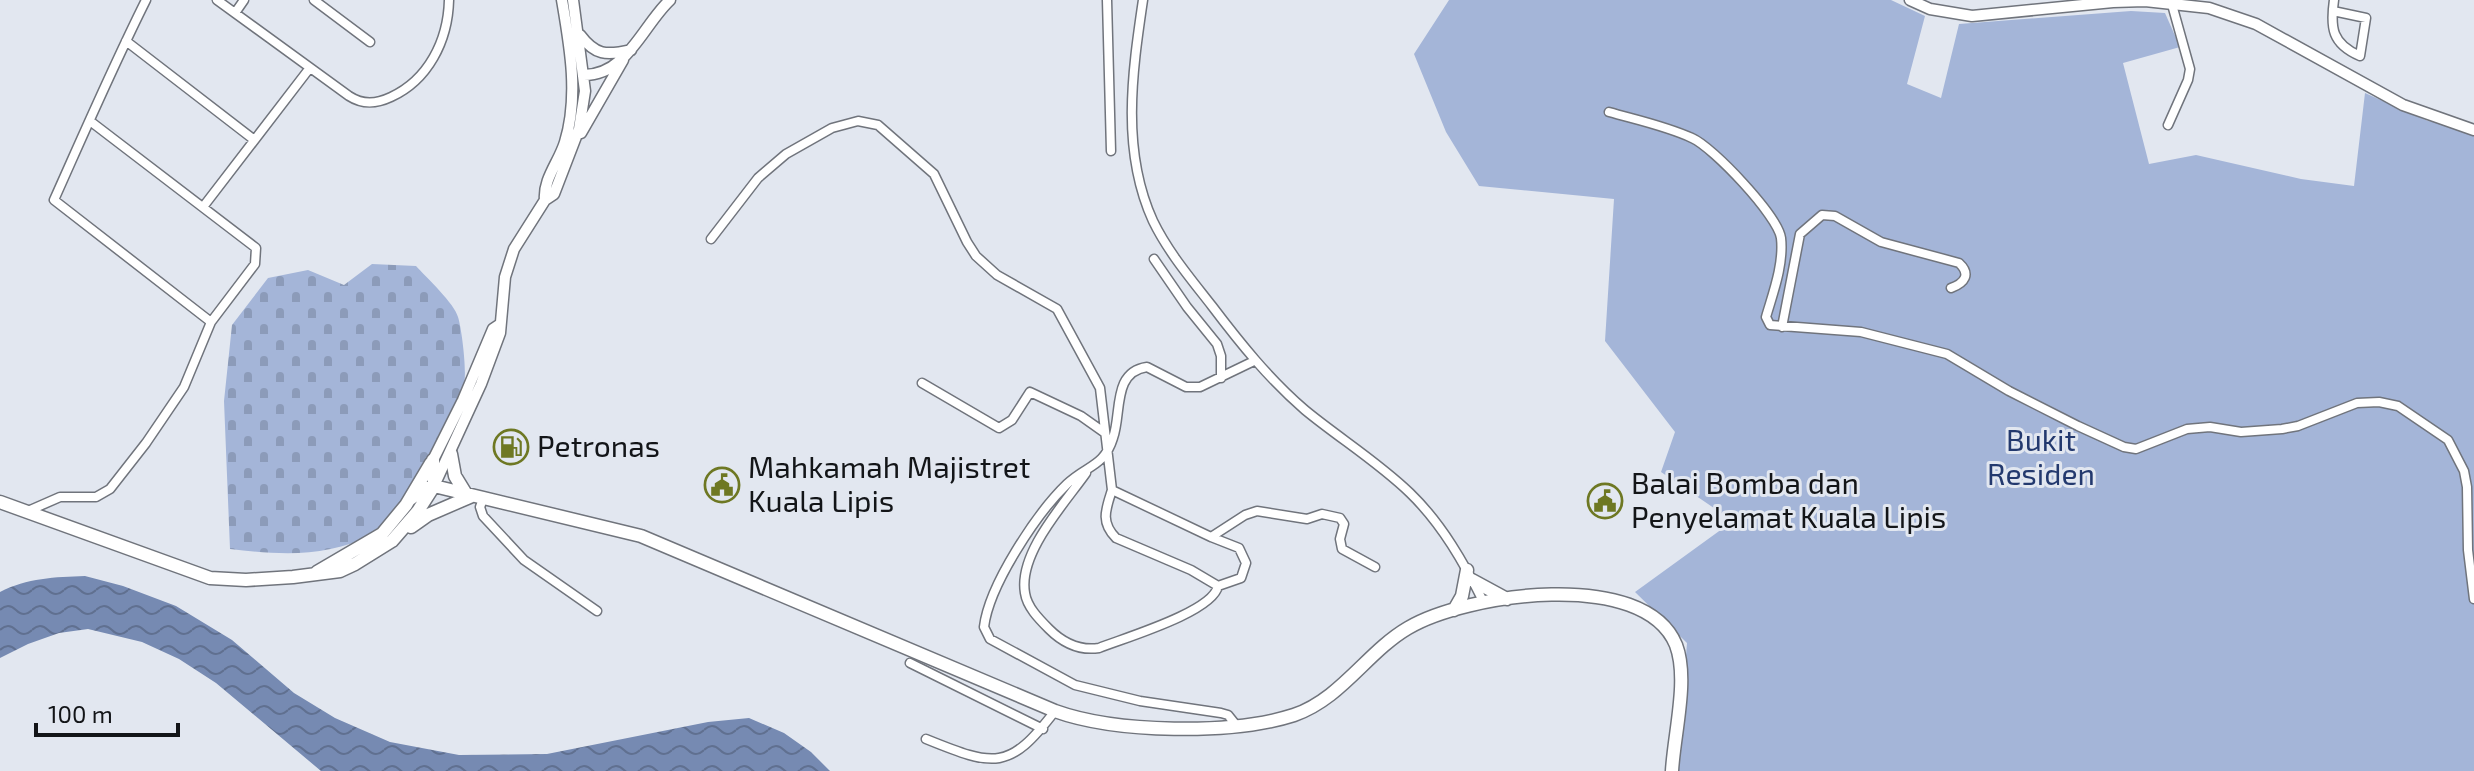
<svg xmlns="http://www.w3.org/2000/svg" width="2474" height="771" font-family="'Exo 2',sans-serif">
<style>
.green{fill:#a4b5d8}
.cemetery{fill:url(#cemetery-stones)}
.water{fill:url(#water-waves)}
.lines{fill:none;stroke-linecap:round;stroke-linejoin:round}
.minor-casing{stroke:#70747c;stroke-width:11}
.tertiary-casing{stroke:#70747c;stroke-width:13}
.secondary-casing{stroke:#70747c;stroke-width:15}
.minor{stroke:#fff;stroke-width:8}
.tertiary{stroke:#fff;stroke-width:10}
.secondary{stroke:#fff;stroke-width:12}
.labels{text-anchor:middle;stroke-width:6;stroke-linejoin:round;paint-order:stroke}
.park-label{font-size:30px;fill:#23396e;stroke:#e2e7f0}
.poi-label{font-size:30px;fill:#131518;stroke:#e2e7f0;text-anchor:start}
</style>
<defs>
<pattern id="cemetery-stones" width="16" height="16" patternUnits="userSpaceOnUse" patternTransform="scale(2)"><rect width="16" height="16" fill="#a4b5d8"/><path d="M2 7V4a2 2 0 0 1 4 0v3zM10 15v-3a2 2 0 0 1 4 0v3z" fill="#8c9bb9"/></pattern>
<pattern id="water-waves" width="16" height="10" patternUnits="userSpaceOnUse" patternTransform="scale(2)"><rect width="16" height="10" fill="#768ab2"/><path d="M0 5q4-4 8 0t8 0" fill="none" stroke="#607090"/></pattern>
</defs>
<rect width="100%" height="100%" fill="#e2e7f0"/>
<path class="green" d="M1449,0H1891L1925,16L1907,84L1941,98L1959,24L2131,11L2165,13L2180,47L2123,63L2149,164L2196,155L2301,179L2354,186L2365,93L2428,121L2474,128V771H1677L1687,643L1635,592L1733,521L1661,472L1675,432L1605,341L1614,199L1479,186L1446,132L1414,54Z"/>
<path class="cemetery" d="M372,264L416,266C426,277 455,304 458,317C462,330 467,372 464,384C457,413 398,522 374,534C325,558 282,555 230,549L224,401L232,325L268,278L308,270L344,285Z"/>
<path class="water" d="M85,576L123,586L176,606L232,640L294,693L335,718L390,742L459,755L547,754L708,722L749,718L784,733L811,752L830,771H321L216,683L179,659L142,642L88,629L59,633L28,644L0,658V592C27,578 55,577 85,576Z"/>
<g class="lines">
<g class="minor-casing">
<path id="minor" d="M217,0L349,96C363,105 376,104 391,97C428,80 448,41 449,0
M314,0L370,42
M1107,0L1111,151
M1143,0C1132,74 1121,151 1153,221C1168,252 1191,279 1212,306C1240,343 1269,379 1305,410C1339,438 1378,462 1410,493C1442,524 1464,563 1484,603
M2333,11L2366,18L2360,56C2332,44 2330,28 2334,0
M235,13L244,0
M126,41L253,139
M1609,112C1637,120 1666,126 1692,138C1713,147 1778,216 1781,238C1784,264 1773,293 1766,317L1770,325L1861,332L1947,354L2009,391L2078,426L2124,447L2136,449L2187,429L2210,427L2241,432L2282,429L2298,426L2357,403L2379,402L2398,406L2448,440L2464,471L2467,487L2468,550L2474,599
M90,121L256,248L255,264L211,322L54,200C84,133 113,66 146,0
M2168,125L2188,80L2190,69L2171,1
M203,207L309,69
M711,239L758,178L786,154L832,128L858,121L878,125L934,174L967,242L976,256L997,275L1057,309L1100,388L1112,490L1211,537L1245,515L1257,511L1307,519L1322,514L1340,518L1344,524L1340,539L1342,549L1375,567
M1154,259L1187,307L1217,344L1221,356V378
M1782,327L1800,234L1822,215L1835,216L1881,242L1959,263C1971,274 1965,283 1951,288
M922,383L999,428L1012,420L1030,392L1081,416L1105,433
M1086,473C1065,503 1018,553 1025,593C1027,607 1039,619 1049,629C1063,643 1079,651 1099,648C1124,638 1213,612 1218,586L1191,570L1116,538C1100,522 1106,509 1112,490
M483,499L480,507L483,516L524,560L597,611
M28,511L60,497H96L110,489L146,443L184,387L211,322
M1211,537L1239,548L1246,563L1241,578L1218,586
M910,663L1043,729
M1236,725L1228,715L1221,713L1140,701L1075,685L990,639L984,627C989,585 1037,513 1067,484C1087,465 1104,467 1113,438C1122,413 1112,372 1147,367L1186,387H1200L1254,361
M926,739C995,767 1009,771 1055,711"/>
</g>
<g class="tertiary-casing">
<path id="tertiary" d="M1910,0L1930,9L1972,16L2113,2L2145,1L2209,8L2256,24L2403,105L2474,130
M580,35C595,55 606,56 631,50
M584,75C627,75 643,25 670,0
M581,133L623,60
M545,200C543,179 559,162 565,142C579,96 570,47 562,0
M433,460L463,400L493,329L499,325
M434,486L481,384L500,333L505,277L514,249L545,200L554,194L579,129L585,91L573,0"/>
</g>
<g class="secondary-casing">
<path id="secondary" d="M451,454L455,476L466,494
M409,500L422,490L434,486L641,536L1055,711C1116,733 1232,735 1294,715C1341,699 1367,652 1408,628C1465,594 1644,567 1676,645C1689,679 1674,734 1672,771
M0,502L210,578L246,580L293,577L340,571L355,564L392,541L418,511L434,486L433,460
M411,527L428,515L472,496
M317,572L382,534L406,505L431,463
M1472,580L1507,599
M1454,610L1462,596L1467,570"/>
</g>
<use href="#minor" class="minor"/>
<use href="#tertiary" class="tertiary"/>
<use href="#secondary" class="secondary"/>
</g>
<defs>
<g id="fuel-ring" transform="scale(1.8)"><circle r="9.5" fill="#e2e7f0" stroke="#6e7823" stroke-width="1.5"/><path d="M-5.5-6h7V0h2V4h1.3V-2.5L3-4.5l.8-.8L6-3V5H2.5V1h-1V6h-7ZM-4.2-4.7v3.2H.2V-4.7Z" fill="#6e7823"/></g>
<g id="civic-ring" transform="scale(1.8)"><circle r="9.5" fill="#e2e7f0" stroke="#6e7823" stroke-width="1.5"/><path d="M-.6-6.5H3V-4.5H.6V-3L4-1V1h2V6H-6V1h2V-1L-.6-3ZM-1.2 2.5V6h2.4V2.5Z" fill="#6e7823"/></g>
</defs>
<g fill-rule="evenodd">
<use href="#fuel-ring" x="511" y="447"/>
<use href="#civic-ring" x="722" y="485"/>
<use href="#civic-ring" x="1605" y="501"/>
</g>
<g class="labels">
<g class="park-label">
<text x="2041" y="451">Bukit<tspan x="2041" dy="34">Residen</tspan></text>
</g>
<g class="poi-label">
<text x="537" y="457">Petronas</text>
<text x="748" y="478">Mahkamah Majistret<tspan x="748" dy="34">Kuala Lipis</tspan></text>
<text x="1631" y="494">Balai Bomba dan<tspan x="1631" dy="34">Penyelamat Kuala Lipis</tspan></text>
</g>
</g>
<path d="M36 723v12h142v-12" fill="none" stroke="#131518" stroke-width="4"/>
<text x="48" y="723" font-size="24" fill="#131518" stroke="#e2e7f0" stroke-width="6" paint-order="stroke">100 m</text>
</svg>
